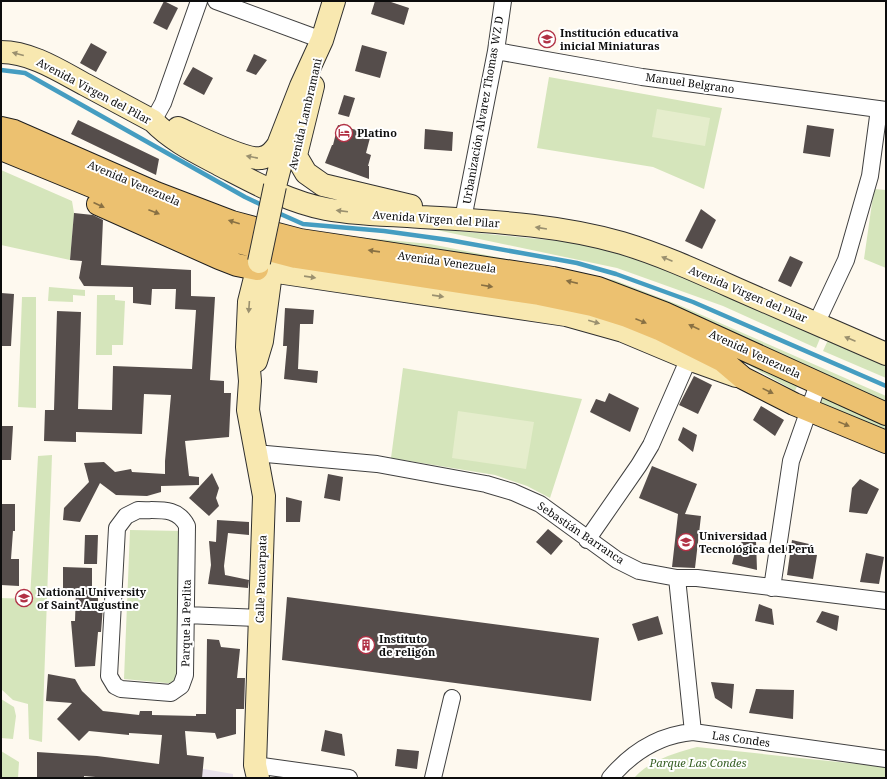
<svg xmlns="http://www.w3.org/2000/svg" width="887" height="779" font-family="'Noto Serif',serif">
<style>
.industrial{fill:#e9e2eb}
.green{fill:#d5e5bb}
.pitch{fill:#e5edcc}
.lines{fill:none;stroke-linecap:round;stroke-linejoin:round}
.stream{stroke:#459dc1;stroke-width:4.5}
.building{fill:#554d4b}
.minor-casing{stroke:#404040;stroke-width:18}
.secondary-casing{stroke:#2f2f2f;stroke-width:24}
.primary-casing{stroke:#1e1e1e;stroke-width:24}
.minor{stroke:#fff;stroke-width:16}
.secondary{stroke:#f8e8b0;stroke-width:22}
.primary{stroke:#ecc170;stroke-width:22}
.secondary-bridge-casing{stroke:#2f2f2f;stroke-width:24;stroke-linecap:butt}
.secondary-bridge{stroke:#f8e8b0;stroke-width:22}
.oneway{fill:#9a906f}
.oneway2{fill:#887043}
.labels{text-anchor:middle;stroke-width:4;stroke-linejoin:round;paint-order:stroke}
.poi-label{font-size:11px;font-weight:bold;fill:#0d0d0d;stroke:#fff;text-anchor:start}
.street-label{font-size:11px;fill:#0d0d0d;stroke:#fff}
.park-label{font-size:11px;font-style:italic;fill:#365f23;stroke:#fff}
</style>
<rect width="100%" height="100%" fill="#fef9ef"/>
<path class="industrial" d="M163,762L233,774V778H162Z"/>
<path class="green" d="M549,77L722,108L704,189L653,167L537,148Z
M1,170L72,201L74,213L70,260L1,245Z
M874,189L886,190V268L864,259Z
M427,228L579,243L599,247L653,264L821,336L816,348L723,306L617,268Z
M315,233L430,244L542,266Z
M590,275L614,280L679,305L886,396V403Z
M49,287L85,290V296L73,295V302L48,301Z
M97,295H115V300L125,301L123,345H112V355H96Z
M22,297H36V408L18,407Z
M828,340L886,364V378L823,351Z
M709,343L798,384L795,391Z
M403,368L582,399L550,498L527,486L495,475L391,458Z
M820,395L886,424V431L817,402Z
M52,455L42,742L29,739L28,704L13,700L1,689V598L30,599L38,456Z
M130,530L182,531L177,684L124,679Z
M1,699L14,707L16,716L13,739L1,738Z
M697,747L886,767V778H634C650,760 675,753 697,747Z
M1,751L19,762L18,778H1Z"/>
<path class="pitch" d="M657,109L710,118L705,146L652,137Z
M458,411L534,422L526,469L452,458Z"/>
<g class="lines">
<path class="stream" d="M1,70L25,73L245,197L264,206
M276,212L303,224L384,231L449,240L577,263L616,274L693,302L886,386"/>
</g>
<path class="building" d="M164,1L178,8L167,30L153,23Z
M375,1H388L409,8L404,25L371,14Z
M91,43L107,52L96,72L80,63Z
M362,45L387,52L380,78L355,71Z
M254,54L267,60L256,75L246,71Z
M193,67L213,78L204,95L183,84Z
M344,95L355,98L349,117L338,114Z
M78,120L159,159L156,175L71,134Z
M338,125L371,134L366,153L371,155L368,166H369V179L325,163L332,145H333Z
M807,125L834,129L830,157L803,153Z
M425,129L453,132L452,151L424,149Z
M701,209L716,220L702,249L685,241Z
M74,213L93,215L103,220L101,265L191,270V296L215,297L210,380L224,381V393H231L229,437L185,441L189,476L199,477V485L161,486V492L147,496L116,495L100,483L80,522L63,520L64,508L89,482L84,463L104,462L115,472L131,469L132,472L165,474V461L171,395L144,394L142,434L76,432V442L44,441L45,410H54L57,311L81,312L78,409L112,410L113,366L192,369L196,310L175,309L176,289H152L151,305L133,303V287L84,286L79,278L82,261L70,260Z
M790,256L803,262L791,287L778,281Z
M1,293L14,294L11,346H1Z
M285,308L314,310L313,324H300L298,369L318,371L317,383L284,379L287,346H283Z
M694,376L712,385L698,414L679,405Z
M609,393L639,408L630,432L590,412L596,399L605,402Z
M761,406L784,420L775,436L753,420Z
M1,426H13L11,460H1Z
M683,427L697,435L693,452L678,440Z
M652,466L697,484L685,514L701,516L695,568L672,567L678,514L639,498Z
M212,473L219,488L216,498L219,506L209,516L189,498Z
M328,474L343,477L340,501L324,498Z
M860,479L879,489L867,514L849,512L852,488Z
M286,497L302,501L300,522H286Z
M1,504H15V531H13L11,559H19V586L1,585Z
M217,520L249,522V535L228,533L224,566L225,575L249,580L248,588L208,584L211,565L209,541L216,542Z
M548,529L563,541L551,555L536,542Z
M85,535H98L97,564H84Z
M741,537L756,541L757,570L732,564L736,548L742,550Z
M792,540L809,544L807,554L817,555L813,579L787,575Z
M866,553L884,557L879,584L860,582Z
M63,567L92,568V598H98V605L103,606L101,632H98L95,666L75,667L71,621H75L76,591H63Z
M287,597L599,638L591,701L282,660Z
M759,604L772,609L774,625L755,621Z
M822,611L839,616L837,631L816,622Z
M658,616L663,634L638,641L632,624Z
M207,639L219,640L221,647L240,649L237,678H245L244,709H236V734L217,739L215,733L185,731L187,755L204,757L202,778H107L84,776V778H37V752L97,756L159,764L162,735L129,733V735L89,731L79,741L57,719L72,703L46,701L48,674L75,679L82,691L103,711L139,715L140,711H152V715L196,716V714H206Z
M711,682L734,684L732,709L715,698Z
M756,689L794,690L793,719L749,713Z
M325,730L342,734L345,756L321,751Z
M397,749L419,751L417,769L395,766Z"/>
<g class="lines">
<g class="minor-casing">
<path id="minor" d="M216,1L322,40
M496,51L642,77L886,110
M153,121L163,103L199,1
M463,219L496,51L503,1
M816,324L846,260L870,176L879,109
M255,453L377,464L486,484L513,492L540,504L617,560L639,571L677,578H697L886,601
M138,510C158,511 177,506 187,526L185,675L181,686L171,693L121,689L115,686L109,676L117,528L126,516Z
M587,540L639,465L651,445L689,358
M677,578L693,732
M772,588L791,461L818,384
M186,615L259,618
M255,765L349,778
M433,778L452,698
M610,778C632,752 659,735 693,732L886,759"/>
</g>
<g class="secondary-casing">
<path id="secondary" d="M1,52C31,52 60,71 86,85C108,97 131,109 153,121C172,141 198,153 222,166C255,183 289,202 326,209C353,214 381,215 408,216C479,221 553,223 622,243C662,255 701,273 739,290C788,311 837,333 886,354
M297,101L301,86L322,40L334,1
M178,128C194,135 246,161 261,158C269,157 274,151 278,145L301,86
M296,156L306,173L323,185L411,206
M295,159L313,86
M275,186L288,136
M257,269L566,315L623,331L697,362L736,376
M256,361L262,341L272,265
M258,778L255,765L264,496L248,410L250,381L247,347L249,302L259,262"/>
</g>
<g class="primary-casing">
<path id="primary" d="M1,128L14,131L156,193L232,222L300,240L553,278L598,288L664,313L886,414
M1,149L150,210L226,239L296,257L539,294L592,305L627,316L659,329L723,361L743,378L794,404L886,442
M98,204L219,258L237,265L257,269"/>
</g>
<use href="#minor" class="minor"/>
<use href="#secondary" class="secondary"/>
<use href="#primary" class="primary"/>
<g class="secondary-bridge-casing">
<path id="secondary-bridge" d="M259,262L275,186"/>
</g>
<use href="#secondary-bridge" class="secondary-bridge"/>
</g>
<defs><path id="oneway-solid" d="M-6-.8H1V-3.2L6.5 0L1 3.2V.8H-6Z"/></defs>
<g class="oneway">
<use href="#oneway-solid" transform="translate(18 54) rotate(-165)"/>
<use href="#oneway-solid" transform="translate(252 157) rotate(-169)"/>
<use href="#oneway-solid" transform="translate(342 211) rotate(-173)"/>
<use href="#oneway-solid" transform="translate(541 228) rotate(-171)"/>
<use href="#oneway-solid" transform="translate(667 259) rotate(-157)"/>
<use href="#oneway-solid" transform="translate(310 277) rotate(8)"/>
<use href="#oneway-solid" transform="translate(438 296) rotate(8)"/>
<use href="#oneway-solid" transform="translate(249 307) rotate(94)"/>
<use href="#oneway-solid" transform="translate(594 322) rotate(16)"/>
<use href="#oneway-solid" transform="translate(850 339) rotate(-157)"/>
</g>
<g class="oneway2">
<use href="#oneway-solid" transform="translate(99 205) rotate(24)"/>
<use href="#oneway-solid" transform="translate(154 212) rotate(21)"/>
<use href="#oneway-solid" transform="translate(234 222) rotate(-163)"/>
<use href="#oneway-solid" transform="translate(374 251) rotate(-172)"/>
<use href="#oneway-solid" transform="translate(572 282) rotate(-167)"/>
<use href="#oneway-solid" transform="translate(487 286) rotate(9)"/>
<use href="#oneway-solid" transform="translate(641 321) rotate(22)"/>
<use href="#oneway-solid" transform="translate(694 327) rotate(-155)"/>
<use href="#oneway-solid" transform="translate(768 391) rotate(26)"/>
<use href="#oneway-solid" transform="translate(844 424) rotate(22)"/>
</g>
<defs>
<g id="school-ring" transform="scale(0.9)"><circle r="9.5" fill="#fff" stroke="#b13145" stroke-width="1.5"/><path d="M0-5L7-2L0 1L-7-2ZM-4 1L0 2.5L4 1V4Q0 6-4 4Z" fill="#b13145"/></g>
<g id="hotel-ring" transform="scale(0.9)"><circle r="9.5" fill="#fff" stroke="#b13145" stroke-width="1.5"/><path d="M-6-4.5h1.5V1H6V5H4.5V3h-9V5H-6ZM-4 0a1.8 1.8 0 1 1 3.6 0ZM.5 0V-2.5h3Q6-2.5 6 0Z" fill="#b13145"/></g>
<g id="university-ring" transform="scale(0.9)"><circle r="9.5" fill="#fff" stroke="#b13145" stroke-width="1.5"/><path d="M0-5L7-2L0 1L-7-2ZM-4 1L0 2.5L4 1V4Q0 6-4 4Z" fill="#b13145"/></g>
<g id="building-ring" transform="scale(0.9)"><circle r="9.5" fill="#fff" stroke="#b13145" stroke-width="1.5"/><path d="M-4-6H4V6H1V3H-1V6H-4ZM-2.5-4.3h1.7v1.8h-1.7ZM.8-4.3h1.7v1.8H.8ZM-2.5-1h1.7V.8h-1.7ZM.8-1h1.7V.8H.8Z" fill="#b13145"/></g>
</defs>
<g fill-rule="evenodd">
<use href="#school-ring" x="547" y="39"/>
<use href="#hotel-ring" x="344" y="133"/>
<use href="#university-ring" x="686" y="542"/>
<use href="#university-ring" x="24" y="598"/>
<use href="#building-ring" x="366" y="645"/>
</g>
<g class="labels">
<g class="poi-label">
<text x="560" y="37">Institución educativa<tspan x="560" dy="13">inicial Miniaturas</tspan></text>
<text x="357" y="137">Platino</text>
<text x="699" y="540">Universidad<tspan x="699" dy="13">Tecnológica del Perú</tspan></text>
<text x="37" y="596">National University<tspan x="37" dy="13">of Saint Augustine</tspan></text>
<text x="379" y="643">Instituto<tspan x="379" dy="13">de religón</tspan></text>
</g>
<g class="street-label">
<text transform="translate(690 83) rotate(8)" y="4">Manuel Belgrano</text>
<text transform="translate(94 91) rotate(28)" y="4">Avenida Virgen del Pilar</text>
<text transform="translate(483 110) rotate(-80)" y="4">Urbanización Alvarez Thomas WZ D</text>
<text transform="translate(305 114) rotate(-77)" y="4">Avenida Lambramani</text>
<text transform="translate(134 183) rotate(23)" y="4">Avenida Venezuela</text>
<text transform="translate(436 219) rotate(4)" y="4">Avenida Virgen del Pilar</text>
<text transform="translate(447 262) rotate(8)" y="4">Avenida Venezuela</text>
<text transform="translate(748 294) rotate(23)" y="4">Avenida Virgen del Pilar</text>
<text transform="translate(755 354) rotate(25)" y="4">Avenida Venezuela</text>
<text transform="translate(581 533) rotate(34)" y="4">Sebastián Barranca</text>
<text transform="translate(261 579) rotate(-88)" y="4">Calle Paucarpata</text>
<text transform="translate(186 623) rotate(-89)" y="4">Parque la Perlita</text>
<text transform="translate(741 739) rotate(8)" y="4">Las Condes</text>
</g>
<g class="park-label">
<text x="698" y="767">Parque Las Condes</text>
</g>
</g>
<rect width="887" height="779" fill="none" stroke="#0d0d0d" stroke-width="4"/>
</svg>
